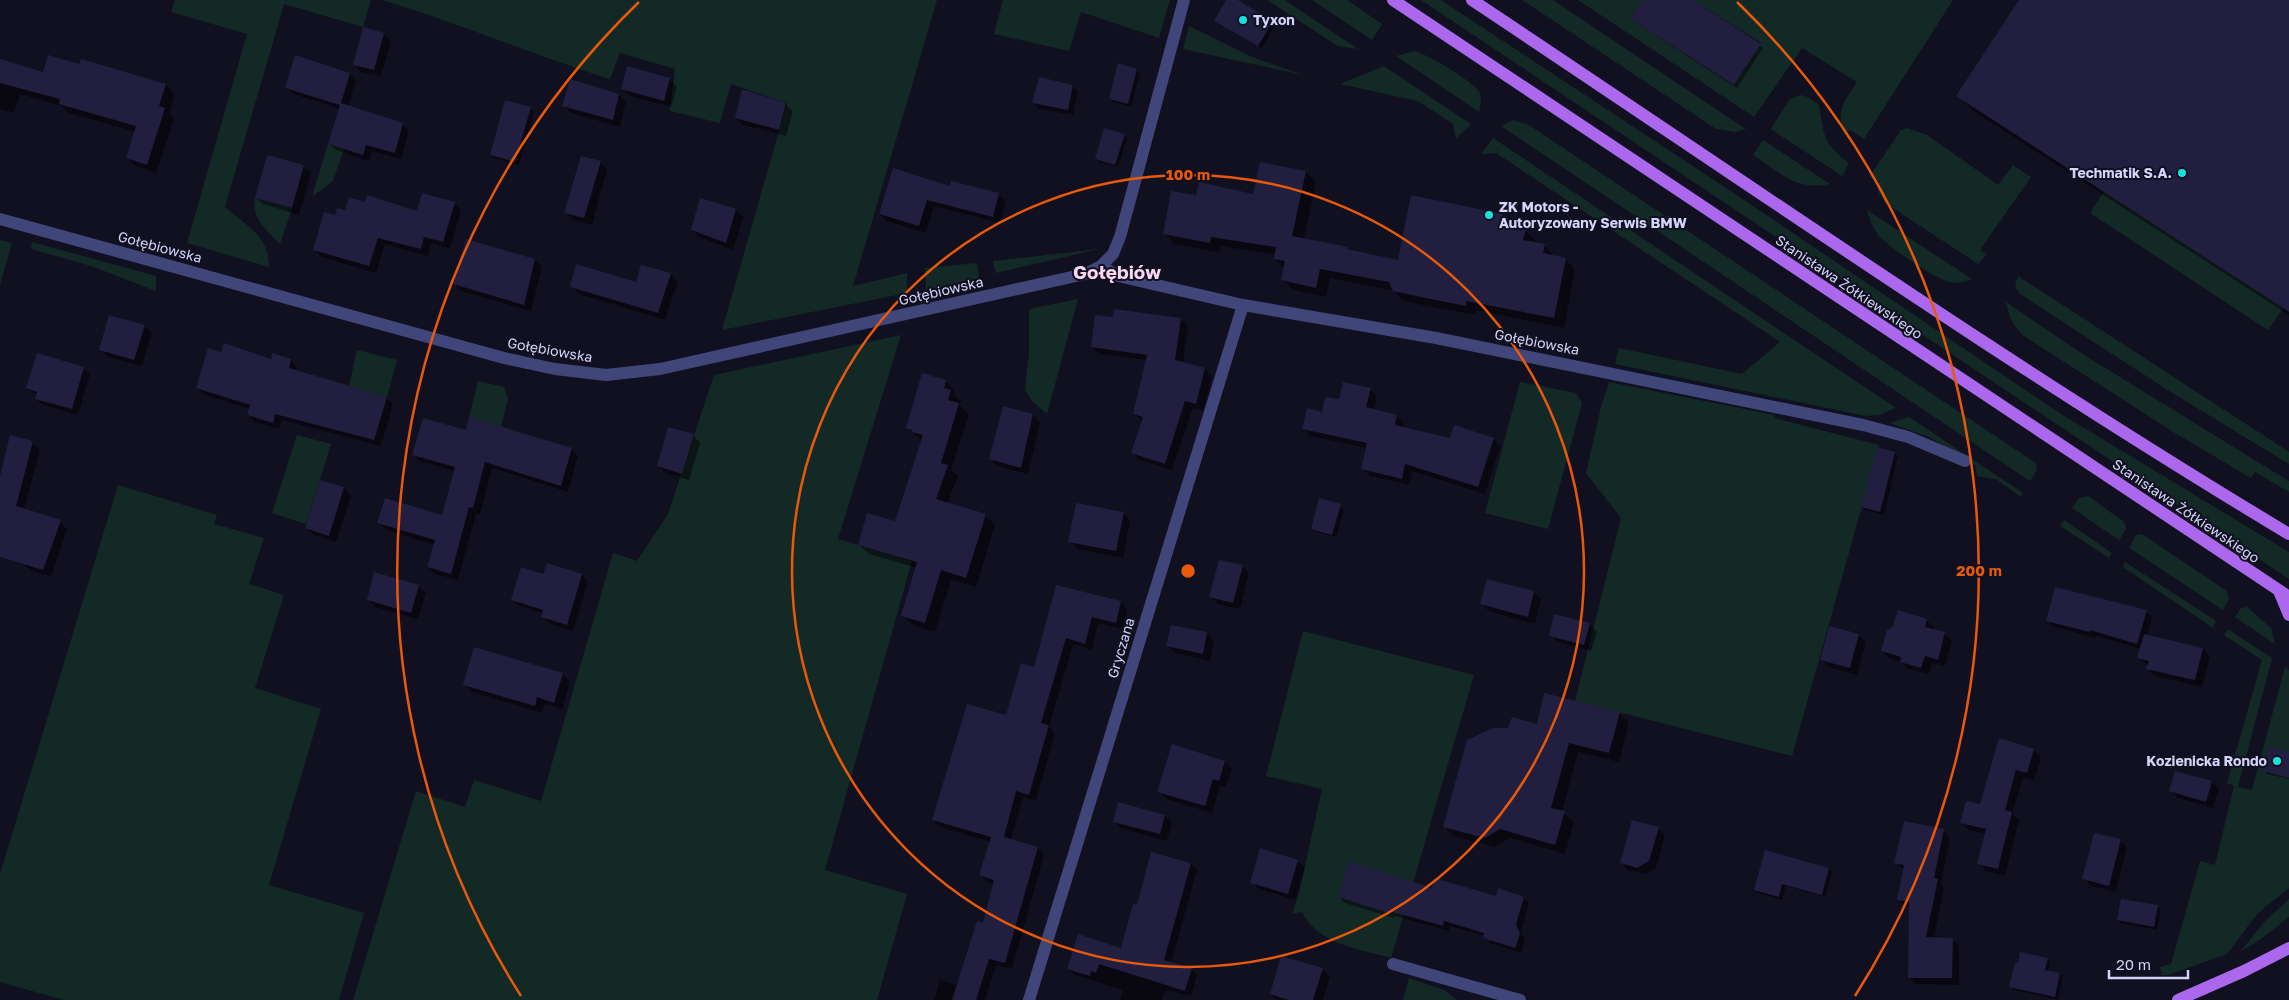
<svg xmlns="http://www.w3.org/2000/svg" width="2289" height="1000" font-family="'Golos Text',sans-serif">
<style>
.green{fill:#132926}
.shadow{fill:#0007}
.building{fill:#211e3f}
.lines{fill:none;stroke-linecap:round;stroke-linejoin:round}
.minor{stroke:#40457a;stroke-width:12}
.major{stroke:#ab68ed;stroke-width:12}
.ring{fill:none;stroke:#e8590c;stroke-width:2.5}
.poi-dot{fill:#1ae0db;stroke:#111020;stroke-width:2}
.labels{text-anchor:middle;stroke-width:4;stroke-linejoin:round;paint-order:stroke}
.poi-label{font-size:14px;font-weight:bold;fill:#d4d4fa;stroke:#111020;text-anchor:start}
.street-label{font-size:14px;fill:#d4d4fa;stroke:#111020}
.district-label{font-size:19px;font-weight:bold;fill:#fad6f1;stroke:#111020}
.centre{fill:#e8590c;stroke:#111020;stroke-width:2.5}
.ring-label{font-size:15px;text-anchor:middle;font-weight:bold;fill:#e8590c;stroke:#111020;stroke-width:4;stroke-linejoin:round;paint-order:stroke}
</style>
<rect width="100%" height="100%" fill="#111020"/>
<path class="green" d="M175,0H371L363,27L284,4L225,207C246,226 269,235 269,267L187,243L247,34L171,12Z
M382,0H937L853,286L907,273V293L722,330L787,103L731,84L720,123L670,111L675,69L620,53L610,79C533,55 459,23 382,0Z
M1003,0H1170L1159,38L1081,12L1069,51L994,34Z
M1267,0H1285L1358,49L1338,46Z
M1312,0H1347L1382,24L1372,40Z
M1421,0H1441L1738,196L2061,414L2289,552V579Z
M1522,0H1553L1746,129L1735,132L1716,129Z
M1578,0H1642L1630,19L1734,85L1761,43L1693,0H1953L1864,139L1850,130L1844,134C1836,109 1844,102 1857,82L1802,48L1754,117Z
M1189,26L1252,57L1303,75L1183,49Z
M1414,51C1427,54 1475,82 1480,93C1482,99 1480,106 1479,112L1396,56Z
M1384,66L1471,124L1456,139L1453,124L1418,101L1340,84Z
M1800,95L1808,97L1819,105C1824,136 1823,143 1849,163L1842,176L1771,129L1789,100Z
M1513,120L1529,125L2036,463L2037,470L2030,481L1501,126Z
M1907,128L1927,135L1998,185L2013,165L2031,177L1980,250L1987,254L1978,264L1884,202L1878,191V181L1870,176L1901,130Z
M1493,138L1896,408L1879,415L1866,416L1615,364L1619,348L1742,374L1780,342L1496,153L1481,154Z
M1763,140L1830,184C1796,191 1780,173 1753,155Z
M328,144L344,149L333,181L312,197Z
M2104,191L2283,308L2268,330L2090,213Z
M255,198L292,208L280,244C267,230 251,218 255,198Z
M1867,210L1972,279C1964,282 1958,284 1949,282C1936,279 1887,246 1878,235C1873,227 1869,219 1867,210Z
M0,240L12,243L0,285Z
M32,242L156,276V291L91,266L31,249Z
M1099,249L996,273L993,261Z
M977,263L979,278L926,290L925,268Z
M2018,276L2289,452V464L2166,389L2020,294L2015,286Z
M1078,299L1047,414L1032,401L1025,390L1029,352V309Z
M2006,302L2081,353L2289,481V492L2255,472L2251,478L2175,433L2024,336C2013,326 2009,317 2006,302Z
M901,335L838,539L912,561L825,870L907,894L877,1000H353L416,791L465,807L474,780L541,801L613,553L637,561L668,514L714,375Z
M357,350L397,360L387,397L349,386Z
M478,381L504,387L508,399L501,427L469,417Z
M1520,382L1576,393L1582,403L1548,529L1485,513Z
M1609,382L1775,415L1774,418L1879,445L1792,756L1575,701L1621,518L1586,473L1601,407Z
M1909,417L2023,493L2021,497L1996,479L1977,476L1975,465L1929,437L1889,423Z
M297,435L331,444L306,524L272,513Z
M118,485L217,515L214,524L264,538L249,584L284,595L255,688L321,709L269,885L364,913L339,1000H64L0,982V874Z
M2088,496L2124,522L2126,529L2119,540L2072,508L2079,498Z
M2064,520L2112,553L2109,558L2060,526Z
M2142,534L2227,591L2229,599L2223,610L2129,548L2136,535Z
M2125,562L2216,621L2213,628L2123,567Z
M2247,607L2271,628L2275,644L2235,617L2241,608Z
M2228,629L2272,658L2238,787L2252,790L2285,667L2289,670V888L2257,914L2227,954L2168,975H2162L2160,967L2171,964L2200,861L2215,865L2234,786L2227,783L2262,660L2224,635Z
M1303,631L1474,675L1391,958C1360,949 1317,944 1302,912L1292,914L1298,897L1322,789L1266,776Z
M2289,899V917L2264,937L2240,952L2265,921Z
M1409,978L1444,990L1457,1000H1403Z"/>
<path class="shadow" d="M1228,0H1235L1275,25L1262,48L1219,24Z
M1644,0H1691L1763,48L1737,88L1635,22Z
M2020,0H2289V315L1972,110L1958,96Z
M383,34L391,41L381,76L361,72L354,64Z
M82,60L166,85L175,94L169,114L174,119L156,173L136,166L127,157L136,132L69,113L62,106L20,94L14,113L0,109V61L44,74L80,65Z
M1137,70L1140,73L1131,107L1114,102L1110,99Z
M350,74L356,80L348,107L402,124L409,131L401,159L372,151L369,161L336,150L329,144L340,109L293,94L286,87Z
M669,79L677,87L671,107L630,96L623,88Z
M1040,79L1073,86L1078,92L1073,115L1039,109L1034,103Z
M619,95L626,102L620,127L571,113L564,106Z
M785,104L793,111L786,136L743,125L736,118Z
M530,108L534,112L519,165L494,158L491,155Z
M1124,135L1127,138L1118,167L1100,162L1096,159Z
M600,162L607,169L592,225L573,220L566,213Z
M1261,163L1306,172L1316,182L1304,239L1399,261L1503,215L1513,225L1512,228L1525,230L1535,240L1534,243L1544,245L1554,256L1565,259L1575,269L1564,328L1476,310L1475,315L1432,307L1404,301L1394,291L1330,278L1326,297L1293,290L1283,280L1285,269L1275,259L1276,255L1221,246L1220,253L1175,244L1165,234L1197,197L1254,195Z
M303,166L311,173L299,215L263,204L256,197Z
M951,187L998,194L1006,201L1000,223L934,206L926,233L887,221L880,214Z
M366,203L418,213L454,203L461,210L450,249L431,243L428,256L385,244L376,273L322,257L314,250L336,216Z
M736,210L743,217L733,250L699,237L692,230Z
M535,260L542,267L531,311L461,291L454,284Z
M670,274L678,282L665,320L579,294L572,287L637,284Z
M110,316L145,326L152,333L142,366L108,357L101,350Z
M1180,319L1188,326L1183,363L1205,369L1212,376L1203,411L1193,408L1172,470L1140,460L1132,453L1143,422L1134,414L1147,360L1100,354L1092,347Z
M222,353L271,360H291L297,367L296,371L386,398L393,404L381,446L282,420L279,429L255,422L248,415L250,409L204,395L198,388Z
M83,368L90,374L78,415L43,405L36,399L37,395L27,388Z
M946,381L955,391L954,395L961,401L959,405L969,414L951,470L958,476L947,504L985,515L995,525L976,587L951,580L935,632L912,625L902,615L917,568L869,554L859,545L896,522L922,441L907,427Z
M1370,389L1377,397L1374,410L1396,416L1404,423L1402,428L1451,440L1493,439L1500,446L1485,494L1412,471L1409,485L1370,476L1362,468L1367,448L1311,436L1303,428L1340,401Z
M1033,415L1040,423L1028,474L997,466L990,458Z
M467,431L571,449L578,456L568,492L492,468L480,514H476L458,580L435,574L428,567L435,545L386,530L379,523L443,516L455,471L421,462L414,455Z
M693,435L700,443L689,480L665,473L658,466Z
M32,443L40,450L24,510L60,522L67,529L51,576L32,571L0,546V481Z
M1878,449L1895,453L1898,456L1884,515L1866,510L1862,507Z
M344,488L351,496L336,542L313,535L306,528Z
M1340,506L1344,509L1336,537L1316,532L1313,529Z
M1123,513L1130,520L1123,558L1077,549L1069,541Z
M1242,566L1249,573L1240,609L1218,604L1211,596Z
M582,575L588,581L573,631L549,623L543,617L544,614L519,606L513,600L544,576Z
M1488,580L1534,592L1541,599L1535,624L1489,611L1481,604Z
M418,586L426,593L418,619L375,607L368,600Z
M1057,586L1121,602L1127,609L1123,629L1098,623L1092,650L1073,644L1049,727L1055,733L1036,801L1023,797L1011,839L1037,848L1044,855L1012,969L996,965L985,1000H934L940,980L958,986L983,925L994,884L987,882L981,875L991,842L940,827L933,820L1007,717L1035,668Z
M2146,611L2152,617L2147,636L2203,649L2210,657L2202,687L2155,676L2148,669L2149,666L2138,658L2141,649L2096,636V638L2054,627L2048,621Z
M1926,620L1934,627L1933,630L1945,634L1952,641L1945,666L1932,663L1929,674L1908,669L1901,662L1889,658L1882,651L1893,629Z
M1589,624L1597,632L1591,651L1558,642L1550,635Z
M1172,626L1207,634L1214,641L1210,661L1175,653L1168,646Z
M1830,627L1859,635L1866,642L1857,675L1829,667L1822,660Z
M475,648L563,674L570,682L562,709L545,704L542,713L472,692L465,685Z
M1619,713L1629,723L1619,762L1578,752L1562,812L1574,822L1565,854L1510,838L1495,847L1454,836L1445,827L1537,725Z
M2034,750L2041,758L2034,780L2023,777L2012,814L2019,820L2005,876L1986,871L1979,864L1986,834L1969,830L1962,822Z
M2289,753V779L2267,774L2264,770Z
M1225,762L1232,769L1226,787L1220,786L1212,813L1166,799L1159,791Z
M2212,782L2219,789L2213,808L2178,798L2171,791Z
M1165,816L1172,823L1167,841L1122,829L1114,821Z
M1658,828L1665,835L1656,868L1645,874L1628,870L1621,862Z
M1943,830L1950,838L1941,884L1944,887L1934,939H1952L1959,946V985L1916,984L1909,977L1911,908L1906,907L1898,899L1904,870L1895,862Z
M2120,840L2127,847L2116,892L2091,886L2084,879Z
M1152,854L1191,864L1197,870L1171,963L1191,969L1197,975L1191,996L1165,990L1162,1000H1120L1123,990L1075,975L1068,968L1122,950L1138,907Z
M1298,861L1305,868L1295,900L1259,889L1251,882Z
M1828,869L1832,872L1825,897L1786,886L1782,900L1758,893L1755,890Z
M1432,890L1496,898H1524L1529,904L1521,931L1525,940L1521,953L1490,943L1485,936L1450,926L1449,931L1395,916L1394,918L1345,903L1339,897Z
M2122,900L2158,907L2161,910L2157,930L2121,923L2118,920Z
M2047,959L2050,962L2048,972L2059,974L2063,978L2058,1000L2014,990L2011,987Z
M1322,969L1330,977L1323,1000H1277L1271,994Z"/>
<path class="building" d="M1226,0H1238L1273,21L1258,46L1214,21Z
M1642,0H1693L1761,44L1734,85L1630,19Z
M2019,0H2289V312L1956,96Z
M363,27L384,33L374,70L353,65Z
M48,55L79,64L81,59L166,84L159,106L165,108L147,165L126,158L136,126L59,104L60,99L0,83V59L43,72Z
M295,55L350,73L341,103L403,123L395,153L366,145L363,155L328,144L340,105L285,88Z
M1118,63L1137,69L1128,104L1109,99Z
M627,66L670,78L664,101L621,89Z
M1039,77L1073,85L1068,110L1032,103Z
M570,79L619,94L613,120L562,106Z
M742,89L786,103L779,130L735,118Z
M505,100L531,107L515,162L490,155Z
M1104,128L1125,134L1115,165L1095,159Z
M267,155L304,165L292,208L255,198Z
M581,156L601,161L584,218L564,213Z
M1260,162L1306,171L1292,236L1348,247L1347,249L1398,260L1411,195L1503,214L1501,224L1526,229L1523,240L1545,244L1543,253L1566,258L1554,318L1466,301V306L1421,297L1393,291L1389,282L1320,269L1316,288L1281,280L1285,261L1274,259L1276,247L1211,237L1210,243L1163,234L1171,191L1196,195L1199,182L1253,194Z
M893,168L950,186L951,181L999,193L993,217L927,200L919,226L879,214Z
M422,193L455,202L443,242L424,237L421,249L378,238L369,266L313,250L324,212L335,215L337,208L345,210L349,197L365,202L367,195L417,211Z
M700,198L736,209L726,243L691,230Z
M466,239L535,259L524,305L453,284Z
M576,264L636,282L641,265L671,273L658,313L570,287Z
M1114,309L1181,318L1175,360L1205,368L1196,404L1185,401L1165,464L1131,453L1143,417L1133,414L1147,355L1091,347L1095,315L1113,317Z
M109,315L145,325L134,360L99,350Z
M224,343L271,359L272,353L291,359L289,368L387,397L374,440L275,414L273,423L247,415L250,405L196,388L208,348L221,352Z
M37,353L84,367L72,409L35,399L37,392L26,388Z
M922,373L946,380L944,388L951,390L948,400L959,403L941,463L948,465L936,499L986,514L966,578L941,570L925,623L901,616L917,562L858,545L867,513L895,521L923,435L912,432V430L906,428Z
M1343,382L1371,388L1366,407L1397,415L1395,425L1450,438L1454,425L1494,438L1478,487L1405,464L1402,479L1361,469L1367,443L1302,429L1307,408L1322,412L1325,397L1339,399Z
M1003,406L1033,414L1021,468L989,459Z
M469,417L572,448L561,486L485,462L473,508L469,507L451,574L427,567L435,540L377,523L385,498L442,515L455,467L412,455L423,418L466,430Z
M668,427L694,434L682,474L657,466Z
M10,435L33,441L16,506L61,520L43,570L0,557V476Z
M1877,447L1895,452L1880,512L1861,507Z
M320,480L344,487L329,536L305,528Z
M1319,498L1341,504L1332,535L1311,529Z
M1076,503L1124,512L1116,551L1068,542Z
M1219,560L1243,565L1233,603L1209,597Z
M547,563L582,574L567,625L541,617L543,610L511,600L521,567L543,574Z
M374,572L419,585L411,613L367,600Z
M1487,579L1534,591L1528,617L1480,604Z
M1056,585L1121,601L1116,623L1092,617L1085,644L1066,638L1041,723L1049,725L1029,795L1016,791L1004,837L1038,847L1005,963L989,959L976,1000H952L977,921L983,923L994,880L979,875L991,837L932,820L967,704L1006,715L1021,663L1034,667Z
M2055,587L2147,610L2137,644L2090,630V632L2046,621Z
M1898,610L1927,619L1925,627L1945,632L1938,660L1925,656L1921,668L1900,662L1901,657L1881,651L1887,630L1892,628Z
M1554,614L1590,623L1584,645L1549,636Z
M1171,625L1207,632L1203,654L1166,646Z
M1829,626L1859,634L1850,668L1820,660Z
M2144,634L2203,648L2195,680L2146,669L2149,661L2137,658Z
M474,647L563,673L554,703L537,697L535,706L463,685Z
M1544,693L1620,712L1609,753L1569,743L1551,808L1565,811L1555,845L1500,829L1485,838L1443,827L1467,740L1493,728H1508L1512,717L1537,724Z
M1999,738L2034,749L2027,773L2016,770L2005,810L2012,812L1998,869L1977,864L1986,829L1960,823L1966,801L1980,804Z
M1172,744L1225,761L1219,781L1213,779L1205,806L1157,792Z
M2269,746L2289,752V778L2262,771Z
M2175,771L2212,781L2206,802L2169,791Z
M1118,802L1165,815L1160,834L1113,822Z
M1632,820L1659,827L1649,861L1637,868L1620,863Z
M1904,821L1944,829L1934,878L1938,879L1926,937L1953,938L1952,978H1908L1909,902L1897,900L1904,865L1894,863Z
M2094,833L2121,839L2109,886L2082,879Z
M1260,848L1298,860L1288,894L1250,883Z
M1765,850L1829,868L1822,895L1782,884L1779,897L1754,890Z
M1151,852L1191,863L1164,960L1192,968L1185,991L1099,964L1096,973L1091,971L1090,976L1067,969L1078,934L1121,948L1133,904L1137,905Z
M1349,861L1432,888L1434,878L1496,896L1498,888L1524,897L1516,924L1520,934L1515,948L1483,938L1484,933L1444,921L1443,926L1389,911L1388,913L1338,897Z
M2121,899L2158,905L2154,927L2117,920Z
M2020,952L2048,958L2045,970L2060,973L2055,997L2009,987L2015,963H2018Z
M1281,956L1323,968L1313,1000H1289L1270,994Z"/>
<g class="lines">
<path class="minor" d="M0,219L504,358L555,369L606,375L660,369L1085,274L1101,266L1118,276L1243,305L1436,338L1863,425L1908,437L1965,461
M1101,266L1113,254L1120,237L1184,0
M1393,964L1520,1000
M1029,1000L1243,305"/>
<path class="major" d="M1393,0L2289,597
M1472,0C1743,180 2010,367 2289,534
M2279,591L2289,615
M2178,1000L2244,971L2289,948"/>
</g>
<g class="ring">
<circle cx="1188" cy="571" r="396"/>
<path d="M521 996A791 791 0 0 1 639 2M1737 2A791 791 0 0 1 1855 996"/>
</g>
<g class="poi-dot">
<circle cx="1243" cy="20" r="5"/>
<circle cx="2182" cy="173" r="5"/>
<circle cx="1489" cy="215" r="5"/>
<circle cx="2277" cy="761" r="5"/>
</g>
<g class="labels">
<g class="poi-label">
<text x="1253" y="25">Tyxon</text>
<text x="2172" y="178" text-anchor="end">Techmatik S.A.</text>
<text x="1499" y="212">ZK Motors -<tspan x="1499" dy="16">Autoryzowany Serwis BMW</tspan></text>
<text x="2267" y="766" text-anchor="end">Kozienicka Rondo</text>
</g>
<g class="street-label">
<text transform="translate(160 247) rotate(15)" y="5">Gołębiowska</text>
<text transform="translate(1849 287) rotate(34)" y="5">Stanisława Żółkiewskiego</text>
<text transform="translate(941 291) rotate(-13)" y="5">Gołębiowska</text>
<text transform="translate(1537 342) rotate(11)" y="5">Gołębiowska</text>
<text transform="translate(550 350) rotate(10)" y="5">Gołębiowska</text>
<text transform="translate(2186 511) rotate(34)" y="5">Stanisława Żółkiewskiego</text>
<text transform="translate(1121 648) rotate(-73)" y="5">Gryczana</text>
</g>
<g class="district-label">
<text x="1117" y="279">Gołębiów</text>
</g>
</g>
<circle cx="1188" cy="571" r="8" class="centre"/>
<g class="ring-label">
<text x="1188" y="180">100 m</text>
<text x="1979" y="576">200 m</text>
</g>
<path d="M2109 970v8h79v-8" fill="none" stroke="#d4d4fa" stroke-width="2.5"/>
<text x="2116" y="970" font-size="15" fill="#d4d4fa" stroke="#111020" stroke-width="4" paint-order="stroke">20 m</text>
</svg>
